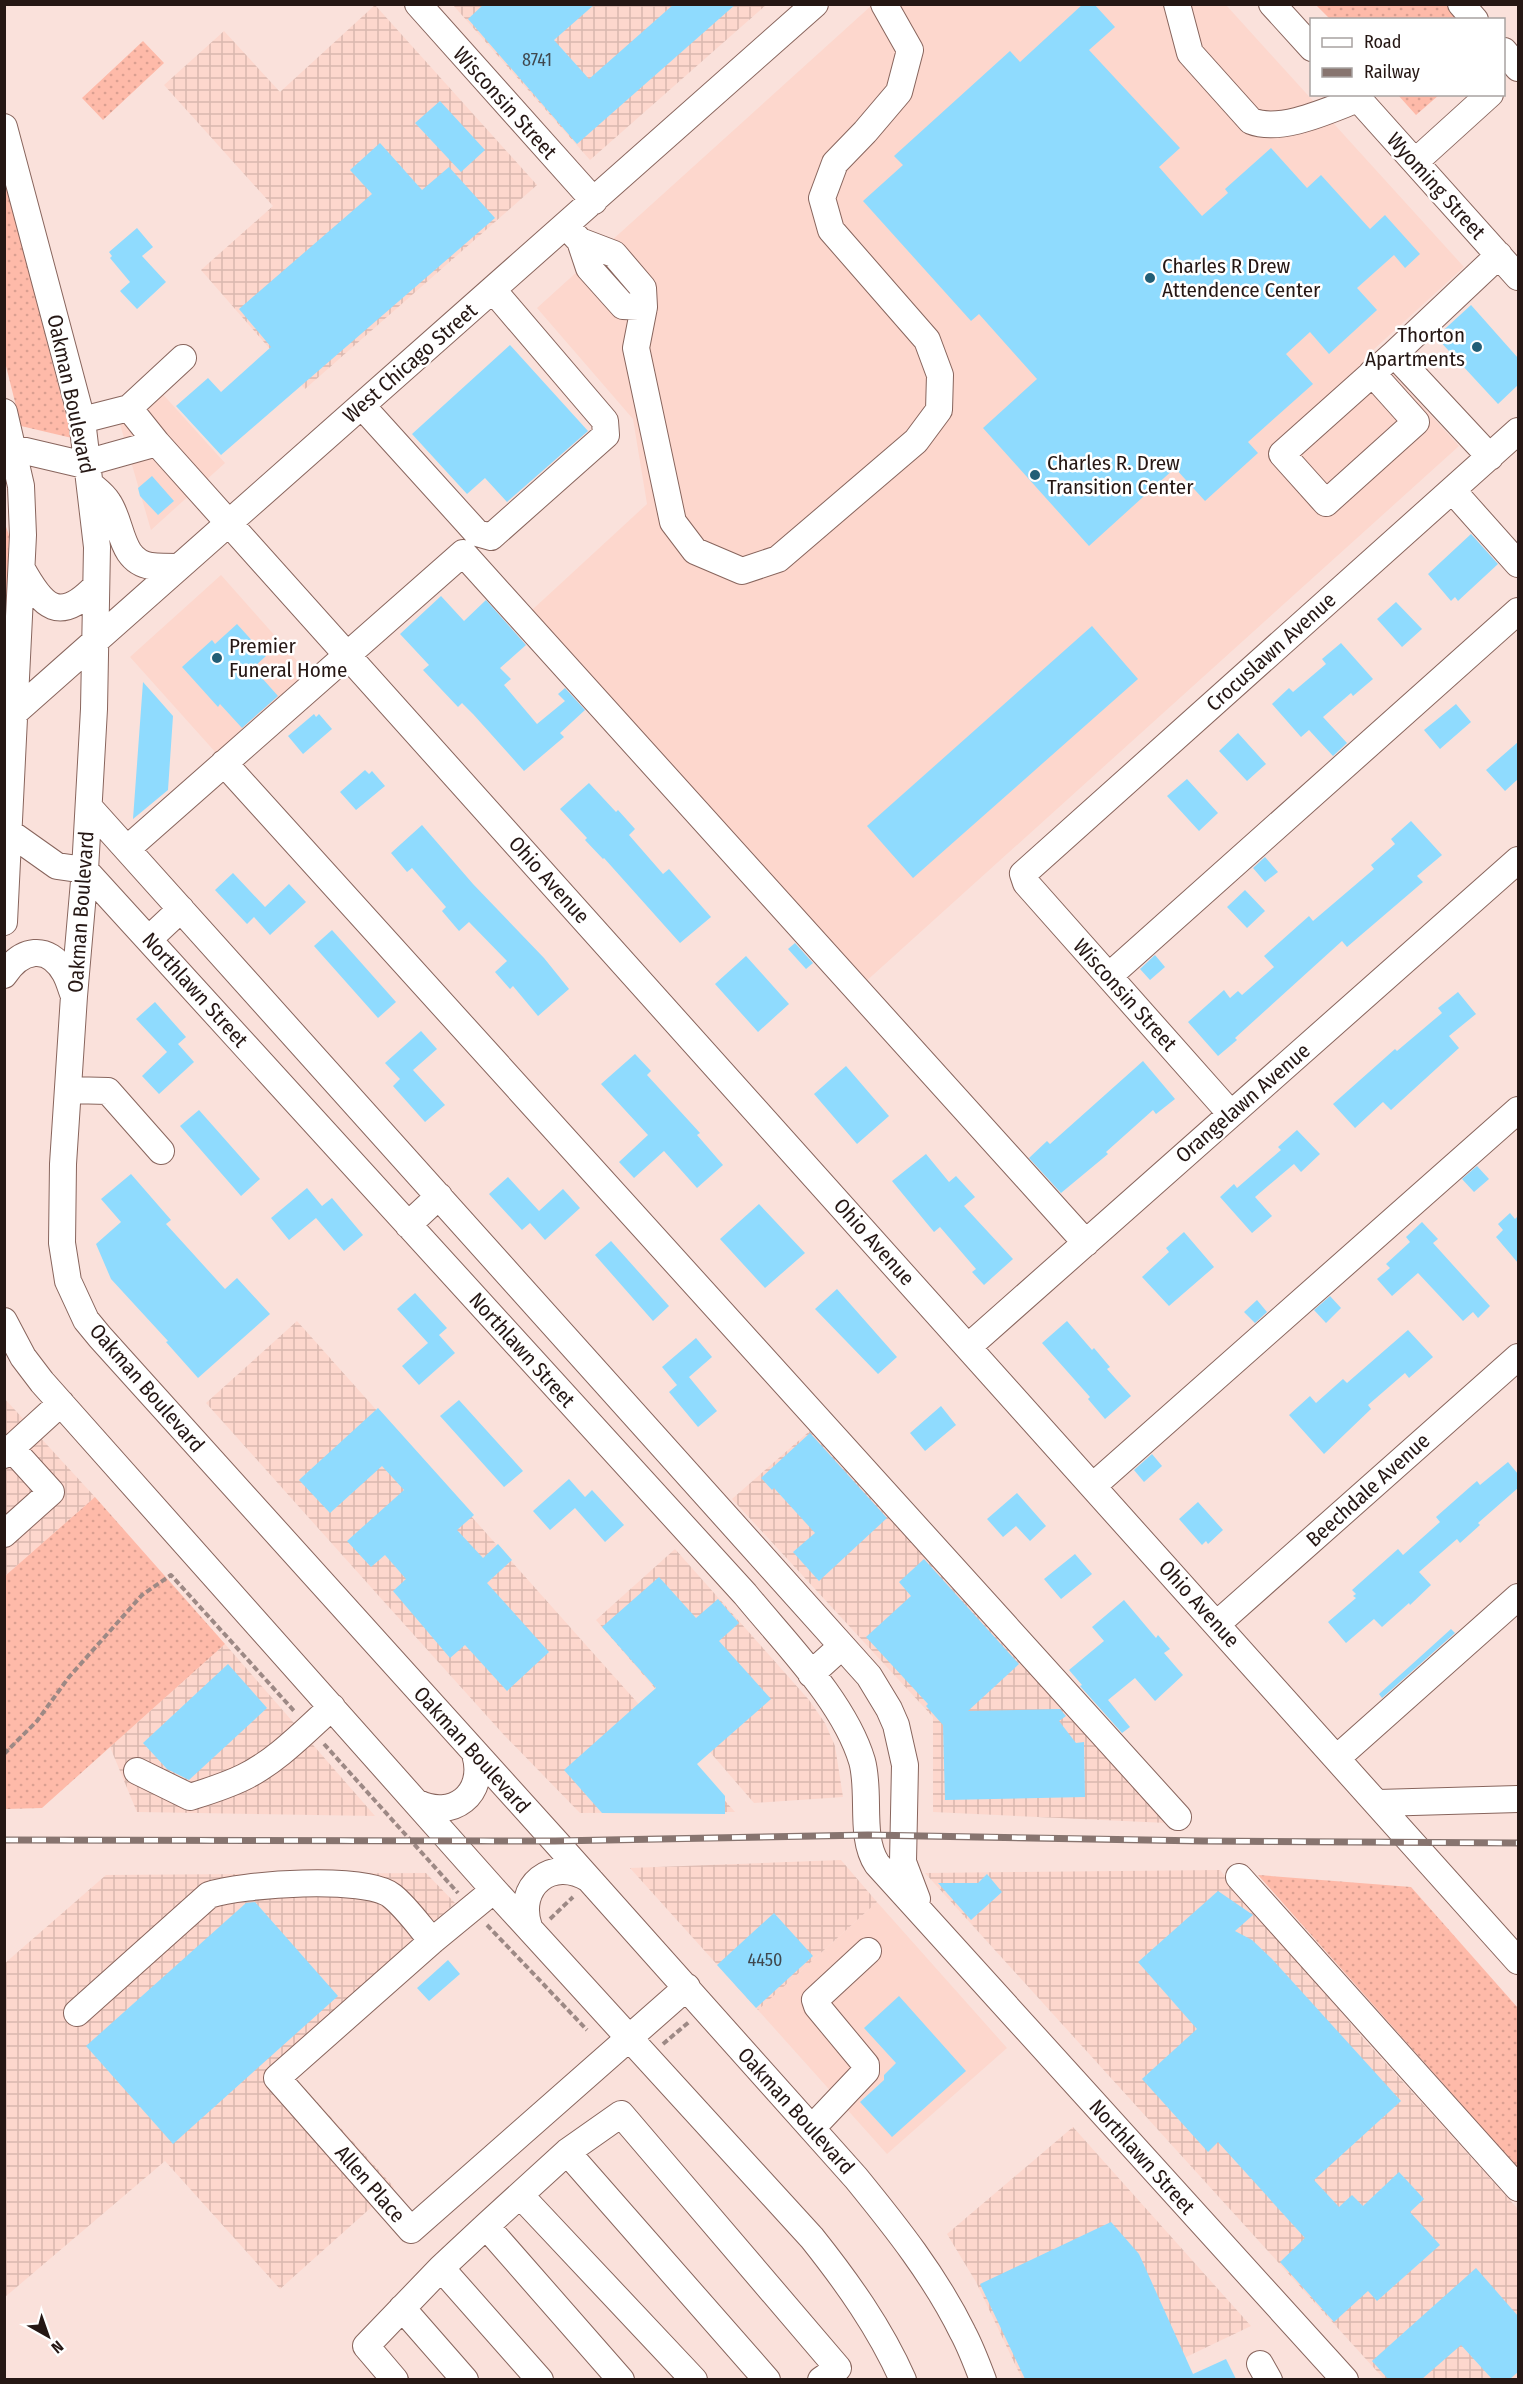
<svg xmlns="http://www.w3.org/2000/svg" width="1523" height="2384" font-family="'Fira Sans Condensed',sans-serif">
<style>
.built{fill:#fdd7cd}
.industrial{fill:url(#industrial-grid)}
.grass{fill:url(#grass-dots)}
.building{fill:#8fdbfe}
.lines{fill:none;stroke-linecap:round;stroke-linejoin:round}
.minor-casing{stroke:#88655d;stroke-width:28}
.path{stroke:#9d8985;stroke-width:4;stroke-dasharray:6 3;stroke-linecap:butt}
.minor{stroke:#fff;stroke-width:26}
.rail-casing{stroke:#87746f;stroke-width:7}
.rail{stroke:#fff;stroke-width:4.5;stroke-dasharray:14;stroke-linecap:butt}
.poi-dot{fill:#225e76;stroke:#fff;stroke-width:2}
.labels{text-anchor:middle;stroke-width:5;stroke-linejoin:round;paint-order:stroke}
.number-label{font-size:18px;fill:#40484e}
.street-label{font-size:21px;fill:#251714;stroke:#fff}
.poi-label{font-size:21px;fill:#251714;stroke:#fff;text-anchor:start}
</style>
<defs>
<pattern id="industrial-grid" width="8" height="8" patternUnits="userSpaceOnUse" patternTransform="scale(1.5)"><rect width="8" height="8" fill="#fdd7cd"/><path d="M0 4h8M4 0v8" fill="none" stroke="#d9b8af"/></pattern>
<pattern id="grass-dots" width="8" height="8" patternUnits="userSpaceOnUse" patternTransform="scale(1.5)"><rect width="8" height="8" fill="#febaa9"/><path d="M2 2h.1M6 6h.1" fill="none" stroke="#da9f91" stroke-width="1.8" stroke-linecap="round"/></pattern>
</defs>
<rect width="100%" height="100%" fill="#fae1db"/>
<path class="built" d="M872,5H1226L1464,267L1372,351L1459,446L863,984L532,610L647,504L633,419L537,308Z
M159,390L225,463L151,530L120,424Z
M221,575L308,673L217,754L130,657Z
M877,1902L1007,2048L887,2154L758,2010Z"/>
<path class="industrial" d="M375,5L537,185L305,389L201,270L273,206L164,85L224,31L280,92Z
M453,5H766L590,160Z
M297,1321L594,1654L735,1812L580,1813L504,1735L378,1595L206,1403Z
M4,1398L95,1497L5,1576H4Z
M812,1429L1167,1823L933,1812V1717L732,1499Z
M675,1549L809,1700L825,1723L835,1746L843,1797L754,1803L596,1620Z
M225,1644L375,1816L137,1812L110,1747Z
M841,1860L877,1902L758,2010L630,1868Z
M1220,1870L1363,2038L1518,2209V2379H1384L925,1873Z
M426,1873L455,1903L279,2060L394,2187L280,2289L165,2161L5,2297L4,1964L106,1875Z
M1073,2127L1251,2326L1140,2379H1022L976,2282L947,2234Z"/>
<path class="grass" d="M1316,5H1452L1466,19H1330Z
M143,41L164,63L103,120L82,98Z
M1398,95H1439L1416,115Z
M4,177L72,438L21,426L5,362Z
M5,524L9,535L5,648L4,524Z
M95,1497L225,1644L42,1808L5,1809V1576Z
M1258,1875L1411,1887L1518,2008V2168Z"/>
<path class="building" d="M484,4H595L554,40L589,79L674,4H736L577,144L468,19Z
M1083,4H1094L1115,27L1089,50L1180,148L1159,167L1202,216L1228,193L1225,189L1271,148L1307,188L1321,175L1370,229L1385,215L1420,254L1405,268L1394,255L1357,288L1377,310L1329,354L1310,332L1286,354L1313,384L1248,442L1258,453L1205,501L1175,468L1089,546L983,428L1037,379L979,314L971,321L863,201L903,165L894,156L1010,51L1020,62Z
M440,101L485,150L461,172L415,123Z
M380,143L422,190L449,167L495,218L221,455L176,406L208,378L221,392L271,347L239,309L372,194L350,170Z
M137,228L153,247L142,256L166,282L137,309L120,291L130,282L110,258L112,256L109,252Z
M1471,305L1518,358V385L1498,404L1436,337Z
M510,345L588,431L507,502L485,478L467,494L412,434Z
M152,476L174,501L158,515L140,496L138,488Z
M1471,534L1498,564L1458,601L1455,597L1451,601L1428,574Z
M441,596L464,621L486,600L526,645L500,668L511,679L504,685L537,724L565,701L558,694L565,688L585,710L560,733L564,737L524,771L473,714L462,703L458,707L423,670L429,665L400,634Z
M1396,602L1422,629L1402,647L1377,619Z
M237,624L266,656L253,668L278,696L242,728L220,704L218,707L182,667L212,640L215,644Z
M1092,626L1138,679L913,878L867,826Z
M1341,643L1373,679L1353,696L1351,693L1323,717L1347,743L1333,756L1309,730L1301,737L1272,704L1289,688L1293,692L1326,664L1322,659Z
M143,682L173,716L168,790L133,819Z
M1456,704L1471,722L1440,749L1424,730Z
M314,714L316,717L319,714L332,729L303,754L288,736Z
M1238,733L1266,764L1247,781L1219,751Z
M1518,742V779L1505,791L1486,770Z
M365,770L369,774L372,771L385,786L356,810L340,792Z
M1187,779L1218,813L1199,831L1167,796Z
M589,783L616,812L618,810L635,829L629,835L663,874L669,869L711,917L680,943L604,858L603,859L585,840L587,838L560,809Z
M1411,821L1442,855L1417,876L1423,882L1347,947L1342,941L1235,1038L1237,1040L1218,1056L1188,1022L1224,990L1230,998L1238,991L1242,995L1274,967L1264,956L1309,916L1313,921L1374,869L1371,865L1395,844L1391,839Z
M422,825L473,884L544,958L569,989L538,1016L513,986L510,989L495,972L507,961L469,922L459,931L442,911L446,907L412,868L407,872L391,853Z
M1265,857L1278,872L1265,882L1253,868Z
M233,873L265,907L289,884L306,902L270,935L254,917L247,924L215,890Z
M1245,890L1265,911L1247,928L1227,907Z
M332,930L396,1002L378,1018L314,946Z
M795,943L813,963L806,969L788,949Z
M1155,955L1165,967L1150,980L1140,969Z
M746,956L789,1004L758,1032L715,984Z
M1458,992L1476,1014L1449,1036L1459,1048L1391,1110L1383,1102L1355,1128L1333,1104L1395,1049L1397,1051L1442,1013L1438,1008Z
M155,1002L186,1037L178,1044L194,1062L159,1094L142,1076L167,1052L136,1019Z
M421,1031L437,1049L413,1070L445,1105L425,1122L393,1086L400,1079L385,1063Z
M635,1054L651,1071L647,1075L700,1133L697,1135L723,1165L697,1188L664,1151L634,1178L619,1162L648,1135L601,1084Z
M1143,1061L1175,1099L1156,1114L1153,1110L1106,1152L1108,1154L1061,1193L1029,1158L1047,1141L1050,1144Z
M846,1066L889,1116L857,1144L814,1094Z
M199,1110L260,1179L241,1196L180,1126Z
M1297,1130L1320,1154L1301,1172L1294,1164L1255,1197L1272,1216L1252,1233L1220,1197L1234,1184L1237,1188L1281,1150L1278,1147Z
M926,1154L949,1182L956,1176L975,1197L964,1206L1013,1259L984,1285L972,1272L976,1269L940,1227L934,1232L892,1181Z
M1477,1166L1489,1179L1474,1192L1462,1179Z
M131,1174L171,1220L166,1224L225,1289L237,1278L270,1314L198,1378L166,1342L168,1341L111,1279L96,1244L121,1222L101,1199Z
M508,1177L539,1211L563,1189L580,1208L545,1240L530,1223L522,1230L489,1194Z
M307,1188L322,1206L332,1198L363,1235L344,1251L316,1218L289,1240L271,1218Z
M759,1204L805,1253L765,1288L720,1239Z
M1510,1213L1515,1219L1518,1216V1263L1496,1237L1503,1230L1498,1224Z
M1422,1222L1438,1239L1433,1243L1490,1306L1478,1318L1473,1312L1463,1321L1418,1273L1392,1296L1377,1279L1390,1268L1386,1264L1410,1242L1406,1237Z
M1184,1232L1214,1267L1169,1306L1142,1277L1169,1252L1166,1248Z
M611,1241L669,1306L653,1321L595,1255Z
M837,1289L897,1357L878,1374L815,1309Z
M415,1293L447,1328L439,1335L455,1353L419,1385L402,1366L428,1343L397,1309Z
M1330,1296L1341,1308L1326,1323L1314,1310Z
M1257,1300L1267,1312L1255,1323L1244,1312Z
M1067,1321L1092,1350L1094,1348L1110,1367L1107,1369L1131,1396L1105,1419L1088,1399L1090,1397L1042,1343Z
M1408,1330L1433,1357L1409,1378L1405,1373L1368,1405L1371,1409L1324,1454L1289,1415L1310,1396L1316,1403L1343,1379L1347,1383Z
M696,1338L712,1357L689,1377L717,1411L698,1427L669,1392L677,1385L662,1367Z
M459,1400L523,1471L504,1487L440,1416Z
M941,1406L956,1425L925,1451L910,1433Z
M378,1408L474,1515L457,1530L483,1558L498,1544L512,1560L487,1583L549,1652L507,1691L465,1645L450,1658L393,1591L406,1579L385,1555L371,1567L347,1541L404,1490L382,1466L330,1513L299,1480Z
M810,1433L887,1518L819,1581L793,1552L815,1533L774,1488L772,1490L761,1478Z
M1152,1454L1162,1466L1144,1482L1134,1470Z
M1508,1462L1518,1474V1488L1478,1523L1480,1525L1460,1543L1457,1539L1419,1572L1431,1585L1410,1605L1409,1603L1382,1627L1374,1619L1346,1643L1328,1622L1356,1598L1353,1596L1356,1594L1352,1590L1398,1549L1403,1555L1440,1522L1436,1517L1470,1487L1477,1481L1480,1485Z
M569,1479L585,1497L592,1490L624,1525L605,1542L575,1508L550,1530L533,1511Z
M1017,1493L1046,1526L1030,1541L1016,1526L1003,1537L987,1519Z
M1198,1502L1223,1530L1208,1544L1206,1541L1202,1545L1179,1519Z
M1075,1554L1092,1574L1061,1599L1044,1579Z
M924,1559L1019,1664L968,1711L1060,1709L1066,1716L1059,1721L1076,1743L1084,1742L1085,1797L945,1800L943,1725L926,1706L928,1704L866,1637L911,1596L899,1582Z
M659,1577L696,1618L718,1599L739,1623L719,1641L771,1699L697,1764L725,1796V1814L602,1813L564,1770L656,1688L602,1627Z
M1124,1600L1156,1638L1158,1635L1170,1649L1164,1653L1183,1675L1155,1701L1135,1678L1108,1700L1130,1727L1122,1733L1080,1686L1082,1685L1069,1670L1104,1641L1092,1627Z
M1451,1629L1455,1633L1382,1698L1379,1694Z
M228,1664L267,1708L189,1780L167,1769L143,1743Z
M987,1874L1002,1892L971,1920L938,1883H978Z
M1218,1891L1253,1915L1235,1931L1252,1940L1272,1959L1401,2101L1314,2180L1339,2207L1352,2195L1363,2206L1399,2172L1424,2199L1410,2212L1440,2245L1377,2301L1368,2291L1334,2322L1280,2262L1305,2238L1218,2142L1208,2152L1142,2079L1197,2029L1138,1962Z
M255,1902L338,1996L173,2144L86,2046L246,1903Z
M774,1913L813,1956L756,2008L717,1965Z
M448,1960L460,1974L429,2001L417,1988Z
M899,1996L966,2071L892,2137L860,2102L884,2080V2075L896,2063L864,2028Z
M1111,2222L1139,2254L1193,2374L1226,2359L1236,2379H1025L980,2284Z
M1476,2268L1518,2316V2372L1510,2379H1492L1461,2345L1422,2379H1388L1372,2361Z"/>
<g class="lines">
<g class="minor-casing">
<path id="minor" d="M418,4L594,201
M1177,4L1190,53L1251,121C1281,133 1329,110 1358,99
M1272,4L1312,48
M1461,4L1475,20
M1504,51L1518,68
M1354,94L1518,277
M4,127L82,420L97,547L94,709L85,870L74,996L63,1164L62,1243L68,1281L86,1320L100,1337L555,1841L856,2178C896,2227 935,2276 963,2333C971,2348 977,2364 983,2380
M1415,162L1490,94
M566,226L580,241L589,268L623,306L644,307L643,288L614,254L580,241
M644,307L636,348L673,522L695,551L742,571L778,559L916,441L939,410L940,375L927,340L831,230L822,198L835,163L865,132L899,92L910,50L884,4
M1372,373L1416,422L1326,503L1282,454L1394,354
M362,406L477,533L491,537L606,435L605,421L493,290
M129,408L183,358
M4,412L21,486L23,535L4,922
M82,420L129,408L157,443
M4,446L89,466
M1490,457L1394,354L1499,255
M89,462L157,443L1518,1961
M91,485C97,490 104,495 108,502C123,523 119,561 151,566C160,567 170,567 179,567
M1453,491L1518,564
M22,569C43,607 59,624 95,587
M4,722L815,4
M224,763L1178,1817
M89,807L869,1676L889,1709L896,1725L905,1765L903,1862L917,1899
M9,832L57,866L85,870L745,1594C785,1643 844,1701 862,1761C871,1793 859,1837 877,1864L1345,2380
M127,849L463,553L1086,1243
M149,939L181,909
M4,975C21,949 48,943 65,973C69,980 71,989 74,996
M1109,976L1518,611
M69,1090L108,1091L161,1151
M1231,1114L1026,883L1023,874L1518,431
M408,1225L439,1196
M4,1321L23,1357L42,1382L494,1890L812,2238C847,2282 880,2328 903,2380
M968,1347L1518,860
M4,1455L61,1403
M1093,1486L1518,1110
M4,1534L51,1492L12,1449
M1217,1624L1518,1357
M811,1674L842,1646
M1337,1758L1518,1597
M137,1771L190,1797C209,1791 226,1786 244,1777C277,1761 305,1731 332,1707
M416,1802C452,1821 487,1794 475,1754
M1378,1803L1518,1799
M1239,1877L1518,2188
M494,1890L432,1941L277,2078L411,2230L687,1987
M529,1927C515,1886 552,1856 589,1879
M77,2013L209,1895C241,1884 366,1875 392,1896C407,1908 420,1927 432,1941
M812,2128L866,2071V2065L817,2006L815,2000L868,1951
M567,2152L767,2380
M520,2195L694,2380
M486,2226L621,2380
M441,2268L540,2380
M402,2308L465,2380
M1260,2364L1269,2380
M395,2380L366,2346L441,2268L486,2226L567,2152L621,2114L838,2368L821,2380"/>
</g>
<path class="path" d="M324,1744L458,1893
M4,1754L37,1721L69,1677L142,1595L171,1575L295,1712
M550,1919L573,1897
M487,1925L587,2030
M663,2044L689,2022"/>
<use href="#minor" class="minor"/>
<g class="rail-casing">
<path id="rail" d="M4,1840L555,1841L868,1835L1203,1841L1518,1843"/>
</g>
<use href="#rail" class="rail"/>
</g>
<g class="poi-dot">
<circle cx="1150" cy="278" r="6"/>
<circle cx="1477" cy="347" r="6"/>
<circle cx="1035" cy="475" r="6"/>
<circle cx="217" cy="658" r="6"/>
</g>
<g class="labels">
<g class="number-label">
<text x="537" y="66">8741</text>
<text x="765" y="1966">4450</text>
</g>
<g class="street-label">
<text transform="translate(505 103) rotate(48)" y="7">Wisconsin Street</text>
<text transform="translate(1436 186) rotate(48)" y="7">Wyoming Street</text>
<text transform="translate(410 363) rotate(-41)" y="7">West Chicago Street</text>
<text transform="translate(71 394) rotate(78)" y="7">Oakman Boulevard</text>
<text transform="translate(1271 652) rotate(-42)" y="7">Crocuslawn Avenue</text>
<text transform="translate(549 880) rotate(48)" y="7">Ohio Avenue</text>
<text transform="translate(81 912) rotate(-86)" y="7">Oakman Boulevard</text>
<text transform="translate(195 990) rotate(48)" y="7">Northlawn Street</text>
<text transform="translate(1125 995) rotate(48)" y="7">Wisconsin Street</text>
<text transform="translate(1243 1103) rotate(-41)" y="7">Orangelawn Avenue</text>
<text transform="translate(874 1242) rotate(48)" y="7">Ohio Avenue</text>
<text transform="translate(522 1350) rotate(48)" y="7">Northlawn Street</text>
<text transform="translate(147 1388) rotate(49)" y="7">Oakman Boulevard</text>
<text transform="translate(1368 1490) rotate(-42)" y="7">Beechdale Avenue</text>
<text transform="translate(1199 1604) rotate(48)" y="7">Ohio Avenue</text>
<text transform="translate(472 1750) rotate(48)" y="7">Oakman Boulevard</text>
<text transform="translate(796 2111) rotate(48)" y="7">Oakman Boulevard</text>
<text transform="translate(1142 2157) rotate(48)" y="7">Northlawn Street</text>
<text transform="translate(370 2184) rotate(49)" y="7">Allen Place</text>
</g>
<g class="poi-label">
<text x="1162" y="273">Charles R Drew<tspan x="1162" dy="24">Attendence Center</tspan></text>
<text x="1465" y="342" text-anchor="end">Thorton<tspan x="1465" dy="24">Apartments</tspan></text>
<text x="1047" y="470">Charles R. Drew<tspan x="1047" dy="24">Transition Center</tspan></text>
<text x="229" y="653">Premier<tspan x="229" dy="24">Funeral Home</tspan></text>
</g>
</g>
<rect width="1523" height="2384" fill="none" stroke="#251714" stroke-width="12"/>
<rect x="1310" y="18" width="195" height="78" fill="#ffffff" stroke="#a8a2a1" stroke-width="1.5"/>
<rect x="1322" y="38" width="30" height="9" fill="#ffffff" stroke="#a8a2a1" stroke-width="1.5"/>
<text x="1364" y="48" font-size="18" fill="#251714">Road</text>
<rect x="1322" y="68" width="30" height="9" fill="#87746f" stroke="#a8a2a1" stroke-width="1.5"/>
<text x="1364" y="78" font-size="18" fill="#251714">Railway</text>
<g transform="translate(48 2336) rotate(140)" stroke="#ffffff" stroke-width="4.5" paint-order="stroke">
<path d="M0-4.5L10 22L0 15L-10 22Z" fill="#251714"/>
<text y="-9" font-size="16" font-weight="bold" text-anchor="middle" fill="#251714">N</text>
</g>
</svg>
